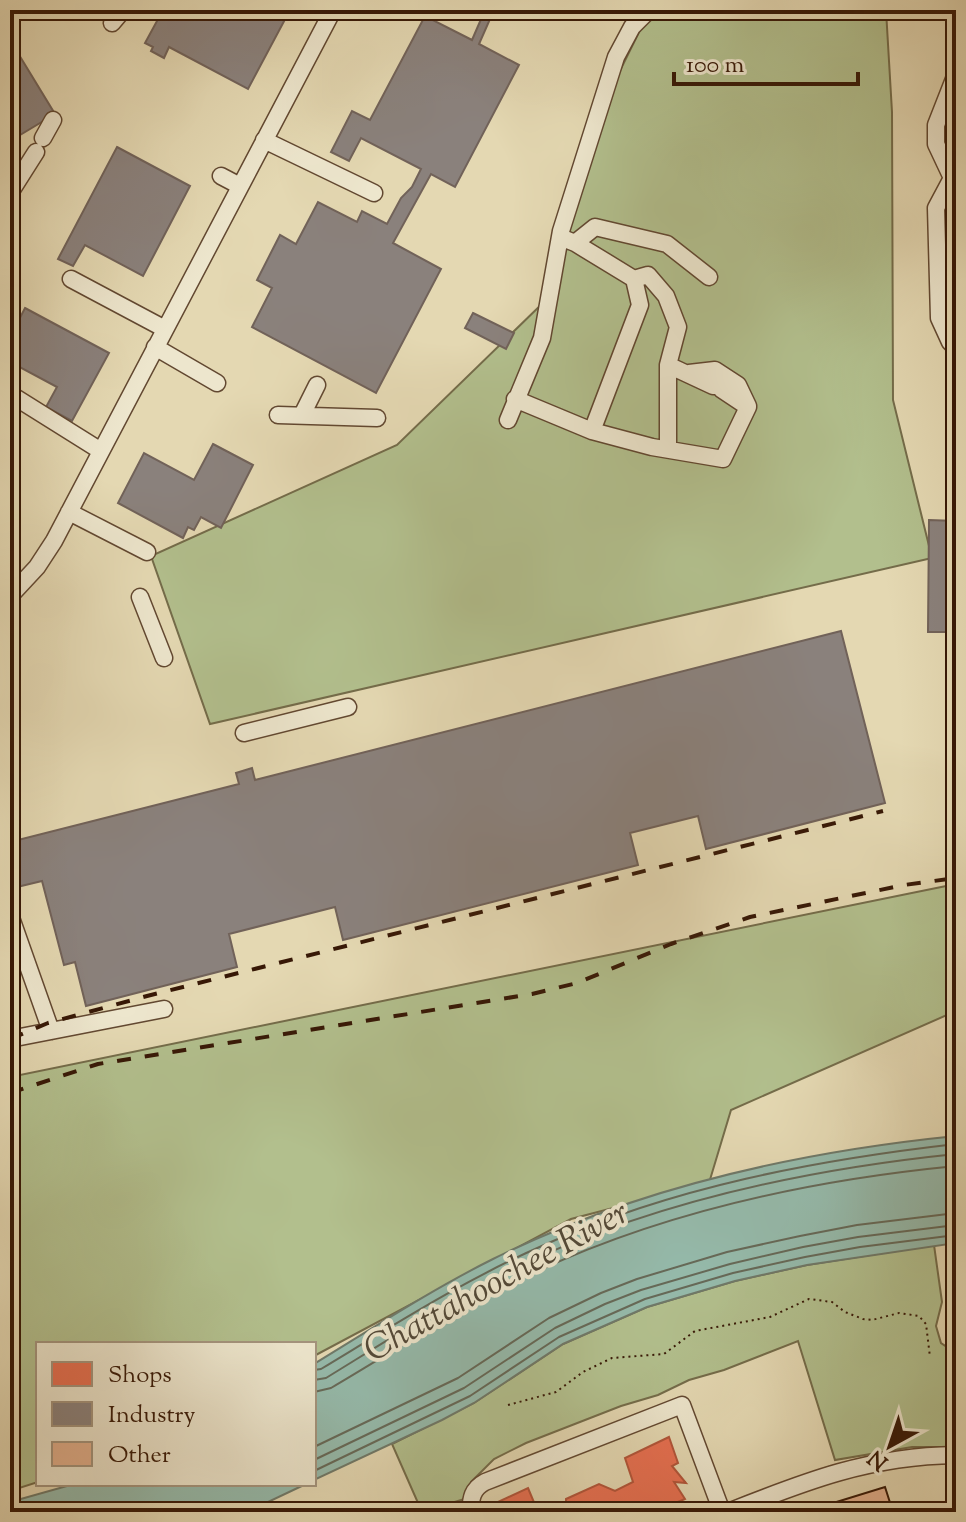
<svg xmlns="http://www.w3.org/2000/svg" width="966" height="1522" font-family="'Sorts Mill Goudy',serif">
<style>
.green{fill:#b2bf8d;stroke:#746c4a;stroke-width:2}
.water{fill:#95baab;stroke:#6f7969;stroke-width:2}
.shops{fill:#e76f51;stroke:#b2553a;stroke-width:2}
.industry{fill:#8a817c;stroke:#716259;stroke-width:2}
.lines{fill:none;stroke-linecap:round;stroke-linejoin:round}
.shore{stroke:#666958;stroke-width:2}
.building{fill:#e3b18e;stroke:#371806;stroke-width:2}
.minor-casing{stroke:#624831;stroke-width:19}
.path{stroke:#371806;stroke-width:2;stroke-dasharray:2 4;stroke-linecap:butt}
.minor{stroke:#ede6cd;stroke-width:16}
.rail{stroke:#371806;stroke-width:4;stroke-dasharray:14 14;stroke-linecap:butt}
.labels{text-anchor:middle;stroke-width:8;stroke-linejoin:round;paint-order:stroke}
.water-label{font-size:36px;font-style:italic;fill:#534938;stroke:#ede6cd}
</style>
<rect width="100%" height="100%" fill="#e4d8b2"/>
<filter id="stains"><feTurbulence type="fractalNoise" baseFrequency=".0025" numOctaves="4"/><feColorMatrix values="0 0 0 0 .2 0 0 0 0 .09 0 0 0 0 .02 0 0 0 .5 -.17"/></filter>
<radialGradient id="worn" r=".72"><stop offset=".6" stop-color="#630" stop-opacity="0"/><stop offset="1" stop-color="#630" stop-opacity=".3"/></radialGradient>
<path class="green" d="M661,10H886L892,112L893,400L932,558L210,724L151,556L397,445L546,300L606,99L644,22Z
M956,884V1011L731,1110L709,1183L571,1219L314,1356V1344H38V1482L10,1491V1077Z
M934,1245L942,1302L936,1326L941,1343L956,1353V1447H912L835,1460L798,1341L724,1370L689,1380L658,1395L621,1406L526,1443L494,1459L471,1482V1497L422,1512L392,1444L474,1403L563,1344L647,1307L735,1281L807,1265Z"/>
<path class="water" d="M956,1136V1243L807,1265L735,1281L647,1307L563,1344L474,1403L442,1420L314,1480V1364C373,1328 431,1290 493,1259C636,1188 797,1152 956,1136Z
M74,1484H306L247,1512H10V1502Z"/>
<path class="shops" d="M669,1437L678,1463L672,1466L686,1483L674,1482L685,1499L654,1512H561L566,1510V1499L599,1484L615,1491L633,1482L625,1458Z
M528,1488L538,1512H486L485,1508Z"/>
<path class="industry" d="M163,10H290L248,89L169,47L164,58L151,51L153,47L145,43Z
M485,10H494L479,44L519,65L455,187L431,174L393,243L441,269L376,393L252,327L272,288L257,280L280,235L296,244L318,202L357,222L362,211L387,224L401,198L412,187L421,169L361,138L349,161L331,152L352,111L370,120L425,16L472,40Z
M13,45L55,114L10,141V47Z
M117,147L190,186L143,276L85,245L73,266L58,259Z
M25,308L109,353L72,421L46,407L57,387L10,362V337Z
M473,313L514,333L506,349L465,328Z
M213,444L253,465L221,528L201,517L194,530L188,527L183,538L118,503L144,453L194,480Z
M929,520L956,521L954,632H928Z
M841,631L885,803L706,849L698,816L630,833L638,865L343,940L335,907L229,934L237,967L86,1006L75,962L64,965L42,881L17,887L10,858V842L239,784L236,773L252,768L255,780Z"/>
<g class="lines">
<path class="shore" d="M314,1370L321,1369C394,1325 466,1279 544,1245C673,1187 816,1160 956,1144
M314,1380L326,1378C383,1343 439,1307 499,1276C639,1205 800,1170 956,1154
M314,1392L331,1388C389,1354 445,1317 505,1287C643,1216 802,1181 956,1166
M314,1447L458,1378L549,1318L601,1293L637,1279L727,1252L800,1236L857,1225L956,1213
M314,1460L464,1388L555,1328L605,1304L641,1290L730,1264L803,1247L858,1237L956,1225
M314,1471L470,1396L559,1337L645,1299L733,1273L805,1257L860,1247L956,1235"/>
</g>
<path class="building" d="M885,1487L893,1512H804Z"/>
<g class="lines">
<g class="minor-casing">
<path id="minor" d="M112,23L123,10
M956,74L936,125V144L952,178L956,179
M43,138L53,120
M264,140L374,193
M221,176L240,186
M952,178L936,208L939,318L950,342H956
M10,193L36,152
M560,237L575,243L634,279L648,275L666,296L678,327L668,365L713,386
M575,243L595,227L667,244L709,277
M71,279L165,329
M155,347L217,383
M668,365V449
M689,373L715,370L738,385L748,406
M10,394L101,451
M515,399L592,431L652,447L723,459L748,407L721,389
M278,415L377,418
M302,415L317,385
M508,420L542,338L561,231L616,57L632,27L649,10
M592,431L640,305L634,279
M69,512L147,552
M10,531L11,527
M10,596L37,567L54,541L333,10
M140,597L164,658
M244,733L348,707
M10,915L51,1031
M10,1039L164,1009
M470,1512C471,1498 472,1489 485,1482L682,1405L722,1512
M728,1512C806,1481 870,1456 956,1455"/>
</g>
<path class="path" d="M508,1405L556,1392L583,1372L612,1358L664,1354L695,1331L770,1317L809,1299L832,1302L845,1312L863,1319L872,1320L899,1313L919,1316L926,1324L930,1357"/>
<use href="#minor" class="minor"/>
<path class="rail" d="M10,1039L48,1023L147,996L883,811
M10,1093L98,1064L532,994L577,983L671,944L750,917L904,885L956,878"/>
</g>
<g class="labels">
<g class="water-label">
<text transform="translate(495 1279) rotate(-29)" y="13">Chattahoochee River</text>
</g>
</g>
<rect width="966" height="1522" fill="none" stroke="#e4d8b2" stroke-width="40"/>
<rect x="12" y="12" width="942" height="1498" fill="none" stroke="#371806" stroke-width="4"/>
<rect x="20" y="20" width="926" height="1482" fill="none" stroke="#371806" stroke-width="2"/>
<rect x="36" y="1342" width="280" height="144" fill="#ede6cd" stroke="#a4947d" stroke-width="2"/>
<rect x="52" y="1362" width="40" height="24" fill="#e76f51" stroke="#a4947d" stroke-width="2"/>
<text x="108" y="1382" font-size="24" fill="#371806">Shops</text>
<rect x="52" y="1402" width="40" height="24" fill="#8a817c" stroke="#a4947d" stroke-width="2"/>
<text x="108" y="1422" font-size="24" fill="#371806">Industry</text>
<rect x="52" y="1442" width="40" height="24" fill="#e3b18e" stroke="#a4947d" stroke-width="2"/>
<text x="108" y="1462" font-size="24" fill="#371806">Other</text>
<g transform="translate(890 1446) rotate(220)" stroke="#ede6cd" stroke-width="6" paint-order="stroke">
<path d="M0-6L14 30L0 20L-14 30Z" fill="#371806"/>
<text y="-12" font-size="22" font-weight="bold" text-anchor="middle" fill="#371806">N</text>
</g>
<path d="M674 72v12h184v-12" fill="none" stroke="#371806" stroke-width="4"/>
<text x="686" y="72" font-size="24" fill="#371806" stroke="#ede6cd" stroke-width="6" paint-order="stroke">100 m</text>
<rect width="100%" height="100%" filter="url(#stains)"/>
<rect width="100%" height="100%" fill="url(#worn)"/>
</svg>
